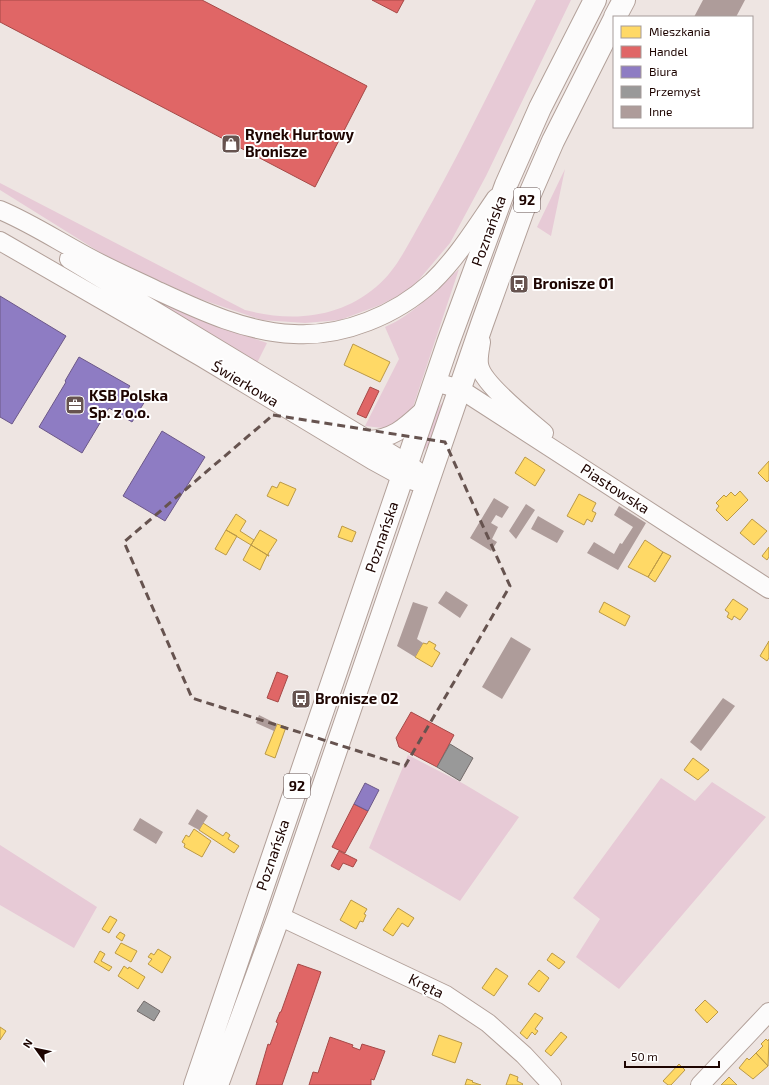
<svg xmlns="http://www.w3.org/2000/svg" width="769" height="1085" font-family="'Exo 2',sans-serif">
<style>
.green{fill:#e7cad6}
.homes{fill:#ffd966;stroke:#bb9947}
.shops{fill:#e06666;stroke:#a64947}
.offices{fill:#8e7cc3;stroke:#6c5888}
.industry{fill:#999;stroke:#746c6b}
.building{fill:#ae9c9a}
.lines{fill:none;stroke-linecap:round;stroke-linejoin:round}
.minor-casing{stroke:#b2a099;stroke-width:20}
.major-casing{stroke:#b2a099;stroke-width:24}
.minor{stroke:#fcfbfb;stroke-width:18}
.major{stroke:#fcfbfb;stroke-width:22}
.marked{fill:none;stroke:#66534f;stroke-width:3;stroke-dasharray:8 5;stroke-linejoin:round}
.labels{text-anchor:middle;stroke-width:4;stroke-linejoin:round;paint-order:stroke}
.shield{fill:#fff;stroke:#614f4c;stroke-width:1}
.shield-label{font-size:14px;font-weight:bold;fill:#1d0400}
.poi-label{font-size:15px;font-weight:bold;fill:#1d0400;stroke:#fff;text-anchor:start}
.street-label{font-size:15px;fill:#1d0400;stroke:#fff}
</style>
<rect width="100%" height="100%" fill="#eee5e2"/>
<path class="green" d="M536,0H571L486,176L450,243L411,289L380,305L340,320L305,323L262,320L197,298L109,258L0,190V183L245,310C291,322 338,319 376,287C397,270 409,242 422,220C463,148 498,73 536,0Z
M565,169L551,236L537,227Z
M459,269L411,413L392,429L365,426L399,359L385,327C413,315 437,289 459,269Z
M111,277L219,326L267,343L257,363Z
M443,402L431,442L418,458L436,410Z
M408,755L464,784L519,817L460,901L369,848Z
M661,778L695,801L712,782L766,817L619,989L576,957L600,919L573,898Z
M0,845L97,907L74,948L0,905Z"/>
<path class="homes" d="M353,344L390,362L380,382L344,365Z
M525,457L545,470L535,486L515,473Z
M769,461V480L767,482L758,473Z
M280,482L296,489L288,506L267,496L272,486L277,488Z
M740,491L748,500L727,521L716,510L719,506L716,503L724,495L726,497L731,492L735,496Z
M579,494L596,503L592,511L596,513L592,522L587,519L584,525L567,516Z
M236,514L246,521L240,531L254,540L251,545L226,530Z
M752,519L767,531L754,545L740,533Z
M342,526L356,532L352,542L338,537Z
M226,530L237,536L226,555L215,549Z
M260,530L277,540L268,554L269,556L251,545Z
M645,540L663,552L648,577L628,567Z
M251,545L269,556L267,555L260,570L243,560Z
M769,547V557L767,560L762,556Z
M663,552L671,556L655,582L648,577Z
M733,599L748,609L740,620L734,616L732,620L727,617L729,613L725,610Z
M604,602L630,616L625,626L599,612Z
M429,641L436,645L434,649L440,653L432,667L415,657L423,643L427,644Z
M769,641V658L767,661L760,656Z
M277,724L286,727L275,758L265,754Z
M693,758L709,770L698,780L684,770Z
M203,823L223,836L226,832L230,835L228,839L239,846L234,853L199,830Z
M194,829L211,841L202,857L184,847L185,844L182,842L186,835L189,837Z
M351,900L367,909L364,914L366,915L363,922L360,921L356,929L340,920Z
M398,908L414,918L408,927L402,923L393,936L383,930Z
M110,916L117,920L109,933L102,929Z
M120,932L125,935L122,941L116,937Z
M121,943L137,951L131,962L115,953Z
M158,949L171,957L162,973L148,964L152,959L148,957L151,953L154,955Z
M100,951L105,954L101,961L112,967L109,971L94,962Z
M552,953L565,962L559,969L547,960Z
M124,966L128,969L129,967L145,977L138,989L118,976Z
M496,968L508,976L494,996L482,988Z
M539,970L549,978L539,992L528,984Z
M705,1000L718,1012L707,1023L695,1010Z
M535,1013L543,1018L535,1029L538,1031L535,1035L532,1032L527,1039L520,1033Z
M0,1027L6,1031L0,1040Z
M561,1032L567,1037L551,1056L545,1051Z
M439,1035L462,1043L455,1063L432,1055Z
M766,1039L768,1041L769,1039L768,1066L756,1053L763,1046L761,1044Z
M756,1053L768,1066L753,1079L739,1068L747,1058L749,1060Z
M679,1064L685,1070L671,1085H668L663,1081Z
M510,1074L518,1077L517,1081L523,1084L522,1085H506Z
M729,1077L737,1085H721Z
M467,1079L473,1081L472,1082L481,1085H465Z"/>
<path class="shops" d="M0,0H202L367,86L315,187L0,22Z
M372,0H404L397,13Z
M370,387L379,391L366,418L357,414Z
M277,672L288,676L278,702L267,698Z
M411,712L454,735L437,767L399,747L396,738Z
M354,804L368,811L345,853L332,847Z
M339,851L357,860L353,867L343,863L339,870L331,866Z
M298,964L321,972L282,1085H256L268,1044L270,1045L278,1023L276,1022L280,1012H281Z
M330,1037L353,1045L352,1047L360,1050L362,1044L385,1051L374,1080L371,1079V1085H309L313,1072L318,1073Z"/>
<path class="offices" d="M0,296L66,336L12,424L0,417Z
M79,357L130,386L127,390L143,400L147,398L132,422L109,408L82,453L39,427L66,382L65,381Z
M162,431L205,457L165,521L123,496Z
M365,783L379,790L368,811L354,804Z"/>
<path class="industry" d="M450,744L473,758L460,781L437,767Z
M144,1001L160,1011L154,1021L137,1011Z"/>
<path class="building" d="M703,0H745L736,17H694Z
M494,498L509,507L502,518L496,515L491,523L498,527L492,539L497,542L491,551L470,538Z
M526,504L535,510L516,539L509,531Z
M619,506L646,523L618,570L587,553L594,542L614,554L620,543L622,544L633,527L614,515Z
M538,516L564,531L557,543L531,529Z
M446,591L468,605L460,618L438,603Z
M413,602L428,607L417,639L423,643L415,657L397,646Z
M511,637L531,649L502,699L482,687Z
M723,698L735,706L701,751L690,742Z
M259,715L277,724L274,731L256,723Z
M197,809L208,816L199,830L188,824Z
M140,818L163,832L156,844L133,830Z"/>
<g class="lines">
<g class="minor-casing">
<path id="minor" d="M0,210C31,223 58,241 88,257C110,269 133,279 156,290C199,310 245,332 294,334C343,337 396,315 432,282C457,258 476,227 496,198
M0,241L201,357L372,460L403,477L414,481
M69,259L408,464L429,480
M481,342C480,349 478,357 479,364C481,383 529,420 544,433
M435,382L460,389L769,589
M368,440C395,439 407,425 427,407
M279,916L446,995L488,1023L524,1055L552,1085
M700,1085L769,1012"/>
</g>
<g class="major-casing">
<path id="major" d="M615,17L624,0
M195,1085L448,343L506,185L540,108L595,0
M217,1085L279,916L482,324L523,210L553,141L614,20"/>
</g>
<use href="#minor" class="minor"/>
<use href="#major" class="major"/>
</g>
<path class="marked" d="M273,415L445,442L510,586L405,766L192,698L124,542Z"/>
<defs>
<g id="shop-square" transform="scale(1)"><rect x="-9" y="-9" width="18" height="18" rx="4" fill="#66534f" stroke="#fff"/><path d="M-5-2.5h2.3a2.7 3.5 0 0 1 5.4 0H5L5.5 6h-11ZM-1.5-2.5h3a1.5 2.3 0 0 0-3 0Z" fill="#fff"/></g>
<g id="bus-square" transform="scale(1)"><rect x="-9" y="-9" width="18" height="18" rx="4" fill="#66534f" stroke="#fff"/><path d="M-5-6H5V4H4V6H2V4H-2V6H-4V4H-5ZM-3.5-4V0h7V-4ZM-3.5 1.2v1.5H-2V1.2ZM2 1.2v1.5H3.5V1.2Z" fill="#fff"/></g>
<g id="office-square" transform="scale(1)"><rect x="-9" y="-9" width="18" height="18" rx="4" fill="#66534f" stroke="#fff"/><path d="M-6-3h4V-5.5h4V-3h4V5H-6ZM-1-4.5V-3h2v-1.5ZM-6 0V1H6V0Z" fill="#fff"/></g>
</defs>
<g fill-rule="evenodd">
<use href="#shop-square" x="231" y="144"/>
<use href="#bus-square" x="519" y="284"/>
<use href="#office-square" x="75" y="405"/>
<use href="#bus-square" x="301" y="699"/>
</g>
<g class="labels">
<g class="shield">
<rect x="514" y="188" width="26" height="24" rx="3"/>
<rect x="284" y="774" width="26" height="24" rx="3"/>
</g>
<g class="shield-label">
<text x="527" y="205">92</text>
<text x="297" y="791">92</text>
</g>
<g class="poi-label">
<text x="245" y="140">Rynek Hurtowy<tspan x="245" dy="17">Bronisze</tspan></text>
<text x="533" y="289">Bronisze 01</text>
<text x="89" y="401">KSB Polska<tspan x="89" dy="17">Sp. z o.o.</tspan></text>
<text x="315" y="704">Bronisze 02</text>
</g>
<g class="street-label">
<text transform="translate(489 231) rotate(-70)" y="5">Poznańska</text>
<text transform="translate(245 384) rotate(31)" y="5">Świerkowa</text>
<text transform="translate(615 489) rotate(33)" y="5">Piastowska</text>
<text transform="translate(382 537) rotate(-71)" y="5">Poznańska</text>
<text transform="translate(273 855) rotate(-71)" y="5">Poznańska</text>
<text transform="translate(426 986) rotate(26)" y="5">Kręta</text>
</g>
</g>
<rect x="613" y="16" width="140" height="112" fill="#ffffff" stroke="#a59b99"/>
<rect x="621" y="26" width="20" height="12" fill="#ffd966" stroke="#a59b99"/>
<text x="649" y="36" font-size="12" fill="#1d0400">Mieszkania</text>
<rect x="621" y="46" width="20" height="12" fill="#e06666" stroke="#a59b99"/>
<text x="649" y="56" font-size="12" fill="#1d0400">Handel</text>
<rect x="621" y="66" width="20" height="12" fill="#8e7cc3" stroke="#a59b99"/>
<text x="649" y="76" font-size="12" fill="#1d0400">Biura</text>
<rect x="621" y="86" width="20" height="12" fill="#999999" stroke="#a59b99"/>
<text x="649" y="96" font-size="12" fill="#1d0400">Przemysł</text>
<rect x="621" y="106" width="20" height="12" fill="#ae9c9a" stroke="#a59b99"/>
<text x="649" y="116" font-size="12" fill="#1d0400">Inne</text>
<g transform="translate(36 1049) rotate(303)" stroke="#ffffff" stroke-width="3" paint-order="stroke">
<path d="M0-3L7 15L0 10L-7 15Z" fill="#1d0400"/>
<text y="-6" font-size="11" font-weight="bold" text-anchor="middle" fill="#1d0400">N</text>
</g>
<path d="M625 1061v6h94v-6" fill="none" stroke="#1d0400" stroke-width="2"/>
<text x="631" y="1061" font-size="12" fill="#1d0400" stroke="#ffffff" stroke-width="3" paint-order="stroke">50 m</text>
</svg>
